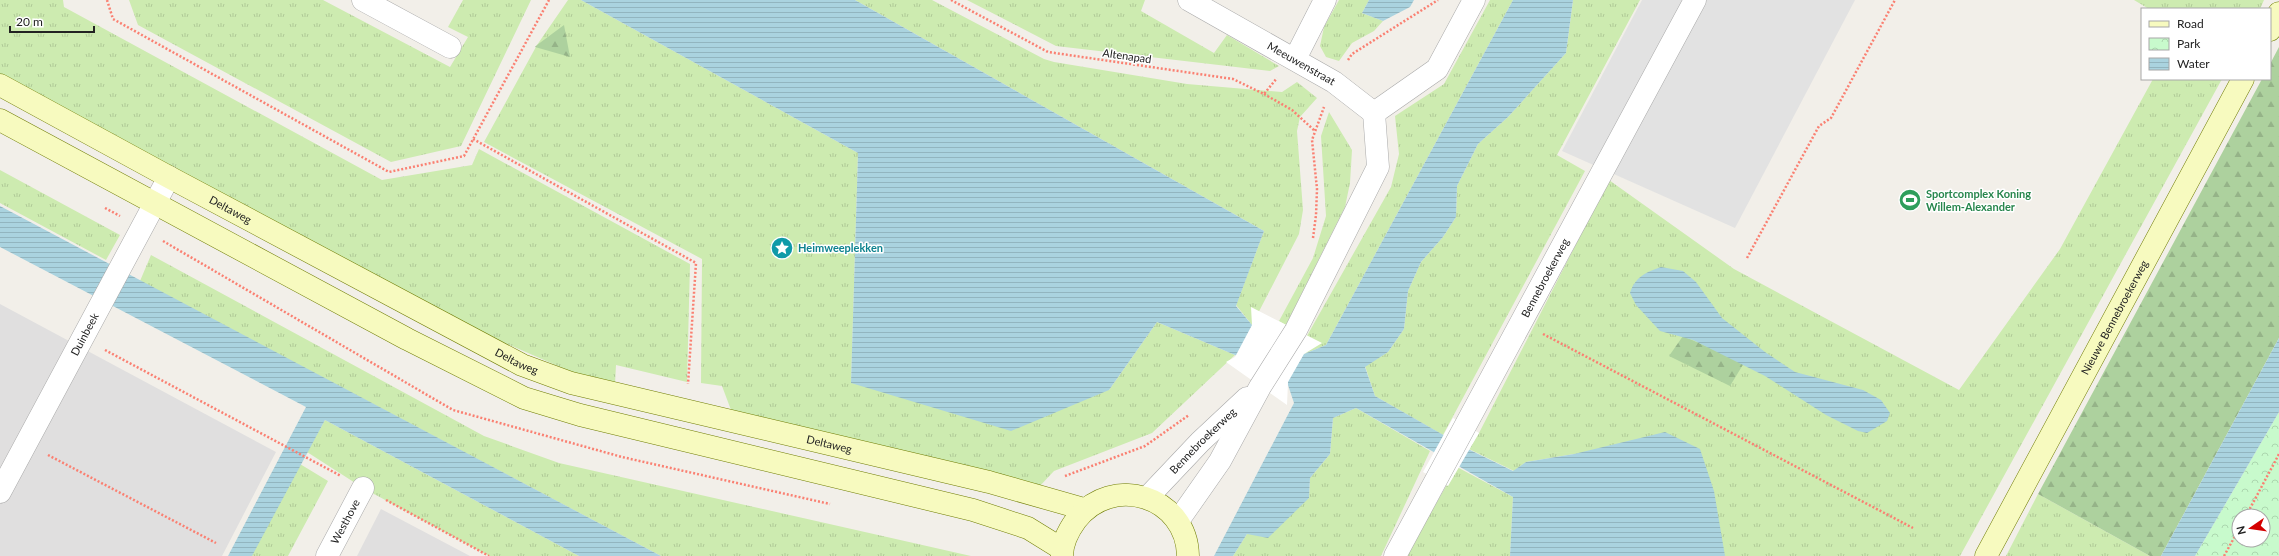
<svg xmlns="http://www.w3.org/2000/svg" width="2279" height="556" font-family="Lato,sans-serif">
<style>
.residential{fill:#e0dfdf}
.grass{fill:url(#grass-tufts)}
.forest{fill:url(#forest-firs)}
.park{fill:url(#park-crowns);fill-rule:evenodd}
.parking{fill:#e2e2e2}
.water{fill:url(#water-rules)}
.pier{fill:#fff}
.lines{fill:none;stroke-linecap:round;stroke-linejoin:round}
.street-casing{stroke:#a9a9a9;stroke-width:23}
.secondary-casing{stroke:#707d05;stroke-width:23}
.path{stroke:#fa8072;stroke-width:2.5;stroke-dasharray:2 2;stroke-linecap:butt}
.street{stroke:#fff;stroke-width:22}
.secondary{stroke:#f7fabf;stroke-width:22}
.labels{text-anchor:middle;stroke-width:3;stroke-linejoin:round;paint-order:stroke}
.street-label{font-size:11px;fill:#222;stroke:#fff}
.leisure-label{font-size:11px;font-weight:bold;fill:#27864d;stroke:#fff;text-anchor:start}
.culture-label{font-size:11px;font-weight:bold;fill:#0d838f;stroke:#fff;text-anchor:start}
</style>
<defs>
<pattern id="grass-tufts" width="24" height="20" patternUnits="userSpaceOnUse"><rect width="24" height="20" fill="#cdebb0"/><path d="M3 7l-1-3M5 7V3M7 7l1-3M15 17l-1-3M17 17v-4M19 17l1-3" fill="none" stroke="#b0c997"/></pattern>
<pattern id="forest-firs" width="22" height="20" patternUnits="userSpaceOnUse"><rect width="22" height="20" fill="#add19e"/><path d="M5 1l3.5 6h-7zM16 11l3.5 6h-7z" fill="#95b388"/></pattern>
<pattern id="park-crowns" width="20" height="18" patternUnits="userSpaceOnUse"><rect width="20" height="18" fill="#c8facc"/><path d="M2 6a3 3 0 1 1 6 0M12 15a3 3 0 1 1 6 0" fill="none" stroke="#acd6af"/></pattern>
<pattern id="water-rules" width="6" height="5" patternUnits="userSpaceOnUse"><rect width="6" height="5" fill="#aad3df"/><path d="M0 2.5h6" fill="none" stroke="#92b5bf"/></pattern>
</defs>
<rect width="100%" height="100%" fill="#f2efe9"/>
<path class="residential" d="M0,304L276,452L222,556H0Z
M381,509L470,556H357Z"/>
<path class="grass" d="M0,0H63L64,7L382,180L472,165L479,149L690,264L687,382L616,365L615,384L583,377L498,340L0,76Z
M129,0H323L450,67L468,37L448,27L463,0H531L461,146L391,162L138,25Z
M568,0H581L858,153L851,383L1109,390L1157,322L1235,355L1152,433L1054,471L1039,487L731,410L722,386L701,383L702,259L484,142L537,45Z
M855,0H932L1044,59L1054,62L1187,84L1282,92L1297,82L1317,98L1300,117L1297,131L1303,210L1299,234L1252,325L1236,305L1264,231Z
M967,0H1145L1141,11L1214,53L1227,35L1279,66L1270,71L1056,46Z
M1339,0H1369L1362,13L1383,21L1374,31L1352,43L1339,61L1326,57L1320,46L1324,27Z
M1490,0H1513L1326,345L1304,354L1299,350L1391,187L1399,154L1395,116L1444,84Z
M1573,0H1640L1557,155L1585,171L1443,435L1375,396L1365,366L1388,352L1404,329L1408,291L1421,262L1443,237L1456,217L1457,186L1478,144L1508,117L1566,53Z
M2134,0H2264L2260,9H2149Z
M2153,79H2222L1960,556H1725L1574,454L1526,462L1514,471L1469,449L1479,433L1609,180L1734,269L1959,390L2060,249Z
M1329,112L1352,150L1350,183L1345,207L1286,325L1279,321L1313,258L1326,216L1321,136Z
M0,170L120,235L106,260L0,203Z
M151,255L484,436L559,463L971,556H661L140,281Z
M1356,408L1430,451L1381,556H1233L1247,534L1309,498L1310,478L1330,454L1333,418Z
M325,420L579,556H489L363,488L307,452Z
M300,464L328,481L288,556H248Z
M1457,467L1513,497L1510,556H1406Z
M2038,494L2150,556H2006Z"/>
<path class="forest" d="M564,25L570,57L535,47L537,45Z
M2279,47V338L2161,556H2150L2038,494L2262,79H2270V64Z
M1683,336L1744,363L1730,386L1669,356Z"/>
<path class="park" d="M2279,412V556H2195ZM2239,516H2263V540H2239Z"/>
<path class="parking" d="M1642,0H1855L1735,228L1562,151Z"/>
<path class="water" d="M581,0H855L1264,231L1236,306L1252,325L1304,354L1326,345L1513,0H1573L1566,53L1508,117L1478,144L1457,186L1456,217L1443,237L1421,262L1408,291L1404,329L1388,352L1365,367L1375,396L1468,449L1513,471L1526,462L1574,454L1665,432L1700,449L1714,491L1725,556H1510L1513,497L1356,408L1333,418L1330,454L1310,478L1309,498L1268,538L1247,534L1233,556H1214L1294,403L1287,382L1235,355L1157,322L1109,390L1011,431L851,383L858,153Z
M1369,0H1414L1410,7L1383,21L1362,13Z
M0,206L661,556H579L325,420L252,556H228L306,407L0,247Z
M1661,267L1683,271L1696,282L1722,318L1765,352L1795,372L1863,390L1881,400L1890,413L1887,421L1867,433L1858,431L1826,415L1765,376L1693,340L1660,331L1636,305L1630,293C1635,277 1646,272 1661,267Z
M2279,338V412L2195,556H2161Z"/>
<path class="pier" d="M1251,307L1322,343L1304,354L1288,382L1287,405L1226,362L1235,357L1252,325Z
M1453,418L1479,433L1448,486L1423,472Z"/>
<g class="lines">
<g class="street-casing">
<g id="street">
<path d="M363,0L450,47"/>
<path id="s1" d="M1189,0L1334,82L1374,113"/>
<path d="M1295,59L1325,0"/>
<path d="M1374,113L1437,69L1474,0"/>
<path id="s2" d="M0,492L169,177"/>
<path id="s3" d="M1147,498L1200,442L1247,398"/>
<path d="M1178,521L1220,461L1260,387L1296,330L1378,167L1374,113"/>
<path id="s4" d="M327,556L363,488"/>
<path id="s5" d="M1395,556L1695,0"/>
</g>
</g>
<g class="secondary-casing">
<g id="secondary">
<path d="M2270,30L2279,13"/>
<path id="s6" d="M0,85L169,177L522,365L571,383L989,482L1084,509"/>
<path d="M0,120L407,339L524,398L580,415L973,510L1028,528L1062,549"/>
<path d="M1062,556C1062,542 1068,531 1076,520C1112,473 1187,496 1188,556"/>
<path id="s7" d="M1986,556L2243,79"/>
</g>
</g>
<path class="path" d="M107,0L113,19L389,172L464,156L549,0
M951,0L1048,52L1233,79L1264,94L1277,78
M1348,60L1352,54L1438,0
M1264,94L1292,110L1315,131
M473,139L696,263L688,384
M105,208L120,216
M1313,238L1316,215L1317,189L1312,140L1324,107
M163,241L453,410L622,457L830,504
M1747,258L1819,126L1831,118L1895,0
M1543,334L1913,528
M105,350L341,476
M48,455L216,543
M1065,476L1145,446L1189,415
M386,500L489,556
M2246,516L2279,454
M2224,556L2239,529"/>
<use href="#street" class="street"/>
<use href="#secondary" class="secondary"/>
</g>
<defs>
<g id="stadium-disc" transform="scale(1.15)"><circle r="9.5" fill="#2e9e5b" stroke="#fff"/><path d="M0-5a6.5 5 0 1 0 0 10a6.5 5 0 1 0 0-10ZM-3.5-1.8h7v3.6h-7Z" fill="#fff"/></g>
<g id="sight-disc" transform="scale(1.15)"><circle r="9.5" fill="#0f9aa8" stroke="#fff"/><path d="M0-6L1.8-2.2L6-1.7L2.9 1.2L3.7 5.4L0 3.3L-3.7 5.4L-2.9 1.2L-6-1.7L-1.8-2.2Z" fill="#fff"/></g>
</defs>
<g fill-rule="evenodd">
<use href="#stadium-disc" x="1910" y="200"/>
<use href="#sight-disc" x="782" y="248"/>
</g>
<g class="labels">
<g class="street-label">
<text transform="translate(1127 56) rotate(8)" y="4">Altenapad</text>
<text dy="4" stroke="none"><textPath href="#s1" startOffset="129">Meeuwenstraat</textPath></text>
<text dy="4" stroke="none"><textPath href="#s6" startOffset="262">Deltaweg</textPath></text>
<text dy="4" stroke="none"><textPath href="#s5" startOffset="316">Bennebroekerweg</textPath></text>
<text dy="4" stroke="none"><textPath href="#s7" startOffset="271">Nieuwe Bennebroekerweg</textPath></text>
<text dy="4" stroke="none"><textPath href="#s2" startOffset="179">Duinbeek</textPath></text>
<text dy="4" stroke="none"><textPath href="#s6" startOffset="586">Deltaweg</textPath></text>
<text dy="4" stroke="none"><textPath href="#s3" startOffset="80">Bennebroekerweg</textPath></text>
<text dy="4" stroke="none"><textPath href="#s6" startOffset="910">Deltaweg</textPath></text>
<text dy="4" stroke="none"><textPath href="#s4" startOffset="39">Westhove</textPath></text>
</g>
<g class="leisure-label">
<text x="1926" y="198">Sportcomplex Koning<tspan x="1926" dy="13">Willem-Alexander</tspan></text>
</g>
<g class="culture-label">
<text x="798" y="252">Heimweeplekken</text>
</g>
</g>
<rect x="2141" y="8" width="130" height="72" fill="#ffffff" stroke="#a7a7a7"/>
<rect x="2149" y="21" width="20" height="6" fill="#f7fabf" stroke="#a7a7a7"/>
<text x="2177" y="28" font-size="12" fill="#222222">Road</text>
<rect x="2149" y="38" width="20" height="12" fill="url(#park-crowns)" stroke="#a7a7a7"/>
<text x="2177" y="48" font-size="12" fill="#222222">Park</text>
<rect x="2149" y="58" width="20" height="12" fill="url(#water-rules)" stroke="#a7a7a7"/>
<text x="2177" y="68" font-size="12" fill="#222222">Water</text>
<g transform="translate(2251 528) rotate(257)"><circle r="19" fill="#ffffff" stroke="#a7a7a7"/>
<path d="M0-3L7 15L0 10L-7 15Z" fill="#d40000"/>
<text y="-6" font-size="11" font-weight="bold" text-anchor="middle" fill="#222222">N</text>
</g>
<path d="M10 26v6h84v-6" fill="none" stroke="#222222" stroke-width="2"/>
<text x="16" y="26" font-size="12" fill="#222222" stroke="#ffffff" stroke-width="3" paint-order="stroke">20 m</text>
</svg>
